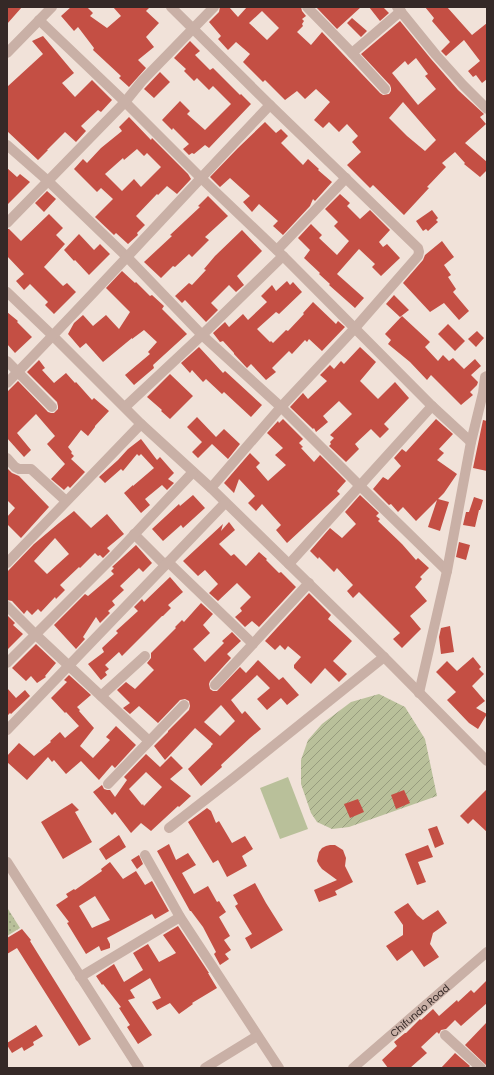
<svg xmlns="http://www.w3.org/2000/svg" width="494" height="1075" font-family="Poppins,sans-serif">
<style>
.grass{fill:url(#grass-dots)}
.garden{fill:url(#garden-furrows)}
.pitch{fill:#b9c09a}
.building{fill:#c44f44;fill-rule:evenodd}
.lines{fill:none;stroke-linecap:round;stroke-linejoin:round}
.minor{stroke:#c9b0a6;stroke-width:10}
.labels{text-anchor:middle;stroke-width:3.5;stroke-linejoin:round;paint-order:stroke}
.street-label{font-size:10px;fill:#352927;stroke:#f9ede6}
</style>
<defs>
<pattern id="grass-dots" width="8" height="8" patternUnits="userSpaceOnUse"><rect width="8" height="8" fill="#b9c09a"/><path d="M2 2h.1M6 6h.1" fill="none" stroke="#979c7e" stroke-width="1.8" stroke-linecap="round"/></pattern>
<pattern id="garden-furrows" width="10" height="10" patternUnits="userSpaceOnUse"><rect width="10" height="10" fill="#b9c09a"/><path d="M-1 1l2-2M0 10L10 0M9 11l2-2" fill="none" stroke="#979c7e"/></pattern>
</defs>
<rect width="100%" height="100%" fill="#f1e2d9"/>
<path class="grass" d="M8,909L20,928L7,936V910Z"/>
<path class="garden" d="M379,694L405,707L425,739L437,796L349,827L332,829L317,822L311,813L301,784V760L308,740L322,724L351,702Z"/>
<path class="pitch" d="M288,777L308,829L280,839L260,788Z"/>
<path class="building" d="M7,7H22L7,24Z
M71,7H87L93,13L90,16L107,28L121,16L113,7H150L146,11L159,23L146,37L154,47L138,60L146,68L129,87L119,78L121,76L93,50L94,48L78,27L74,31L61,16Z
M220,7H229L238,17L247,7H301L302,11L306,16L302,19L304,21L302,24L303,26L297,32L311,45L322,32L380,93L383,95L389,94L391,91V88L390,85L361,54L400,21L431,59L458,90L484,114L480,117L486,124L465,143L487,162V170L480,177L464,164L465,163L455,152L442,163L446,167L427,187L429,188L404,215L373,185L370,188L347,165L361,152L352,142L358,136L347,124L339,132L329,122L323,128L314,120L330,102L316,89L305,99L297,91L285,100L265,80L263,82L243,62L250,54L236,42L228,50L218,39L221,36L209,22L219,12ZM262,11L279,28L267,40L249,23ZM416,58L428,74L425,76L436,89L418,105L392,73L405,61L408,65ZM403,102L436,140L425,151L407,136L389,118Z
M316,7H361L337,29Z
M369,7H383L389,13L380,21Z
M425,7H447L472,35L487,23V79L482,83L476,75L473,77L468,71L480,61L464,40L446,56L441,51L450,42L432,21L434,18Z
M352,18L367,31L361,37L347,23Z
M43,36L74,73L62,83L75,97L92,80L112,100L101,112L98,110L81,126L86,131L76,142L65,132L47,150H48L38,160L7,131V87L43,54L32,41Z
M190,41L200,51L195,55L210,70L213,68L240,95L241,94L251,104L209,148L205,145L194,154L192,153L189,155L183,149L189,144L173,128L172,130L162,120L180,101L190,111L187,114L205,130L231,104L213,86L209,90L197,78L194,81L184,71L186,69L174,58Z
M160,72L170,82L154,98L144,89Z
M129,117L151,140L152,138L188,174L191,179L177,194L167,186L158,195L157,194L136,216L145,225L137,233L138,235L128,244L116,233L114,235L95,217L113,199L101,188L97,192L74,169L83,159L87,163L101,148L122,131L119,127ZM137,149L144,156L147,153L161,167L141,187L134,179L122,191L105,174L123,158L124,160Z
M265,122L276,133L281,129L288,136L281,143L303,165L308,159L319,169L318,170L332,182L315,201L313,199L310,206L283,235L273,226L278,221L259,204L252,212L243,202L250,196L230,178L220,187L210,177L238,148Z
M7,168L17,177L20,174L30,182L7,205Z
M47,191L56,199L44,212L35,203Z
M340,194L350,203L347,206L360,219L370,210L390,230L379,242L383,247L387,244L400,258L381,276L372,267L375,264L359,249L337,274L364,298L355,308L329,285L330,284L319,274L320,273L304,258L310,250L298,238L311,224L322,235L319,238L337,255L349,241L334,226L338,222L325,209Z
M208,196L228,216L205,237L209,240L192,257L189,254L175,267L173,266L161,278L144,262L172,236L170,235L200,207L198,206Z
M432,210L438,218L436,220L438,222L428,231L426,229L423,231L416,221Z
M49,214L63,228L56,235L65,244L44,267L63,286L67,283L76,292L54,314L45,305L48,302L30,284L24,290L16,281L24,274L7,256V229H9L21,241Z
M242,230L262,251L237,276L244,285L236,292L229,285L211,303L218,310L206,322L185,300L182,303L175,296L189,283L192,285L206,270L204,269L215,256Z
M79,234L94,250L100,244L110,254L89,275L75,260L74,261L64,250Z
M442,241L454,257L444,265L451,275L448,277L456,289L453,292L469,311L459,320L444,303L430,312L403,283L423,260L425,255Z
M122,271L135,283L136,282L150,296L152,295L164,306L162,309L187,334L153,365L154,368L134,385L125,375L150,354L148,352L157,342L144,330L132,339V338L103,362L86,343L80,348L68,334L74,323L83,315L93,326L106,315L119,329L130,312L106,288Z
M287,281L290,285L293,282L302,292L279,314L276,312L257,329L270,342L271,341L273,343L286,330L288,331L304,314L303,313L313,302L336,324L338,321L345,327L322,351L309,339L307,342L305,340L292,354L289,351L272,368L276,372L266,380L251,364L247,368L234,354V353L223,341L220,342L213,333L225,322L229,327L243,314L248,320L267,302L261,296L272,285L276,291Z
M394,295L409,310L400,317L386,304Z
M7,312L18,321L17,322L32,337L15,353L7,344Z
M402,316L430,342L425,347L438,361L443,355L449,361L453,358L464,369L475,359L481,366L471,375L478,382L477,385L470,392L473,395L461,405L431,375L427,380L410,362L388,344L391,340L385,334Z
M448,324L465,341L455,351L438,334Z
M477,331L484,338L476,347L468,339Z
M199,347L223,373L225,371L262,405L251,417L224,392L222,394L206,379L203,382L192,370L190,373L181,363Z
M360,347L376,362L360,381L378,399L395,382L409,398L384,424L389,429L380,438L371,429L355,444L359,449L346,462L329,446L331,444L330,442L334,438L330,435L352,414L339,401L323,416L328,422L316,432L314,428L313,429L290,407L303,393L308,399L327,381L320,375L330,365L334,369L341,361L344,364Z
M39,360L45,368L42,370L54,383L66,373L75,383L76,382L92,400L94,398L109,411L95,426V427L88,436L81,430L68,447L72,452L71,453L74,456L71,459L85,472L70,488L68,486L64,490L51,479L65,464L47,444L55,436L36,414L17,433L31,450L24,457L7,438V392L18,381L48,412L51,413H54L58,409V406L57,402L27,372Z
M170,374L193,396L170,419L161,411L162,410L147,397Z
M197,417L216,437L224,429L240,444L228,459L212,444L198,458L192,452L202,442L187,427Z
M283,419L303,439L299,443L303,447L301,448L314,462L320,455L346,481L337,491L340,494L287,543L276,530L281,525L262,504L256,511L248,503L255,496L239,479L234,493L224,483L250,453L260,463L256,467L268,481L286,465L275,455L283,448L267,433L278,421L279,423Z
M436,419L453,434L439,449L444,453L437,460L457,474L444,493L438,499L449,502L440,531L428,527L437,500L416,521L403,507L398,512L391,504L389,505L373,489L383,477L388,480L401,466L394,458L402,449L406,452Z
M483,420L487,421V471L473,468Z
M141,439L157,460L160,457L174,473L168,479L174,483L167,490L162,485L145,499L150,505L141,513L124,493L133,485V486L154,468L141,454L139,456L137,454L123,471L121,469L105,483L99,477L118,460L128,449Z
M7,468L12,473L19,476L49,507L21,538L7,524V517L15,508L7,500Z
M193,495L205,508L183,528L181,525L163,541L152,529L179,504L180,506Z
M360,495L379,513L376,516L380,519L378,521L402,544L416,560L418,558L429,568L420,577L422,579L415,587L427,601L410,616L421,629L402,648L393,639L400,633L359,592L353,598L347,591L353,585L337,568L334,572L319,557L318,559L310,551L330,528L342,538L356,524L345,512Z
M474,497L483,500L480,510H479L475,527L463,525L466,512H469Z
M74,511L91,528L107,514L124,534L107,548L110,551L103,558L100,555L98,556L95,553L80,568L79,567L60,585L65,590L56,599L55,597L41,612L38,609L32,615L27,610L24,614L12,601L7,600V572L34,544L59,523ZM55,538L69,554L47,574L34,561Z
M229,522L235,530L219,544L231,556L234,554L246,566L259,552L267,559L266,560L279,573L281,572L296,587L259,627L252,621L245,627L235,617L242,611L240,608L251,597L237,583L218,601L209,593L218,584L205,570L198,576L183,561L223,524L221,531Z
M459,542L470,545L466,560L456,557Z
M136,545L152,563L143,572L139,568L120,586L124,590L112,601L115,605L108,611L110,613L100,623L96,617L83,637L85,639L76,649L54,625L85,594L88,596L114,574L111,571L114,568L112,567Z
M170,577L183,592L168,605L171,608L163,616H162L122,656L119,652L105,665L109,669L105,672L107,675L101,680L88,664L104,652L102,648L118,633L116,631L138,611L134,607L142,599L144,602Z
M309,593L331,615L328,619L352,641L333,661L347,674L339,682L325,668L311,684L294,668V665L301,657L288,646L285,650L280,645L275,650L265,641Z
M201,603L213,614L203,625L210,633L193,649L205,662L224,643L222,641L232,632L241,641L227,654L231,658L210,681L209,684L210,689L213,691H217L240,667L246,673L258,660L279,680L283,677L299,695L287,705L281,698L267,710L257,699L270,688L257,675L231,700L242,714L245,711L261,729L250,738L221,765L222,767L201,786L188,769L211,747V746L213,744L195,728L165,760L154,746L168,732V731L189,710L190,706L189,701L185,699L180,700L158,723L139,706L130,714L123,708L130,703L117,690L126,682L135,689L154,670L147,663L151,658V653L176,628L175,627L182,620L184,622ZM221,705L235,721L220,736L204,722Z
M7,615L15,623L13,625L23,634L7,650Z
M450,626L454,652L441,654L439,637L441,628Z
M36,644L56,663L45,676L46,677L37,683L31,676L26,681L12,668Z
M473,657L481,667L479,669L484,674L472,686L485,701L476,708L487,714L478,729L469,723L447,700L456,692L436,672L447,661L457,671Z
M69,675L91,695L77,707L80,710L79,711L94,728L80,746L93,758L110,740L106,737L116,726L136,745L115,768L112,765L99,780L81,761L66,774L54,760L52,762L48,757L27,780L7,762V756L19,743L34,756L51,742L50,741L60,732L65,738L79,726L66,712L65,713L51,698L67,682L64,680Z
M7,688L16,698L25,690L30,696L11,714L10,713L7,716Z
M146,754L160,767L171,756L183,768L170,779L191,796L179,807L178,806L151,831L141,823L131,833L115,812L112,815L93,792L102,785L104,789L107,790H110L115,797L127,780L124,777ZM146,772L162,787L144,806L143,804L142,805L129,789Z
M487,789V832L473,819L468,824L460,816Z
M404,790L410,803L396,809L391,795Z
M358,799L364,812L350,818L344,804Z
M72,803L79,810L75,812L92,842L63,859L41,822Z
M207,808L211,811L216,823L219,821L232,843L245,836L253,849L242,856L247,866L227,877L218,860L213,863L188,822Z
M437,826L444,844L435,848L428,829Z
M119,835L126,847L106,860L99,849Z
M169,844L176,860L188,853L196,865L182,873L194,894L208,886L217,902L219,901L226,912L219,917L230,936L224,940L231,950L225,954L229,959L220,965L214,954L216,952L203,927L191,911H190L157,851Z
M330,845H335L343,850L346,858L345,866L353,882L335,891L337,895L319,902L314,890L337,880L322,869L319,865L317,861L319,852L322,848L326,846Z
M428,845L433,857L418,862L426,882L417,885L405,854Z
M139,855L143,864L137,869L131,860Z
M110,862L123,879L136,871L145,885L152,881L169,911L155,919L152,914L107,938L110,944V948L101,951L99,946L86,954L67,923L69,922L56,905L68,897L66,894L74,889L75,890L102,871L101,869ZM95,896L110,920L92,928L79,906Z
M255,883L266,903L283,930L251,949L245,938L252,934L235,906L238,904L233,895Z
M408,903L417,915L423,920L438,910L447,923L433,933L430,944L439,957L424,967L412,950L397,961L386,946L403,935V925L394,912Z
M178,926L209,973H208L217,988L192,1003L193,1004L179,1014L170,1003L157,1010L152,1002L161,998L150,978L130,990L135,998L128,1000L152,1035L138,1044L127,1027L130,1025L119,1008L121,1007L103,984L102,985L96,976L114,964L124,982L143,970L133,953L148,944L159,962L176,953L163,935Z
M22,929L31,940L30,941L91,1039L79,1046L17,948L7,954V938Z
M487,980V1003L461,1026L455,1020L446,1029L441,1030L439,1034L437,1032L421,1047L427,1053L410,1068H388L382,1060L397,1046L394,1042L405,1033H406L420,1019L421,1020L433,1009L439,1016L457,1000L458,1002L471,990L474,993Z
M487,1022V1066L465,1045Z
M36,1025L43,1036L33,1042L34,1045L24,1051L22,1047L12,1053L7,1045V1043Z
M455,1053L470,1066L468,1068H441Z"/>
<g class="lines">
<g class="minor">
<path d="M171,7L270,105L418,248L419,252L418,256L355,328L281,407L211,488"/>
<path d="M307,7L352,53L385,89"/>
<path d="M397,7L436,55L463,85L487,109"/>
<path d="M39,20L125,102L201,178L283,256L432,406L471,442"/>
<path d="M7,53L52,7"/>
<path d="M352,53L401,11"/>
<path d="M7,145L48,181L127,257L202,335L281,407L360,486L447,571"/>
<path d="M7,223L125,102L142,81L214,7"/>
<path d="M277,250L346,178"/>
<path d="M7,292L53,336L141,424L211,488L384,657L487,761"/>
<path d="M7,361L52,407"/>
<path d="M7,383C96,292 182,197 270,105"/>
<path d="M125,407L202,335L283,256"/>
<path d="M7,458L15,467L19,469H31L66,501"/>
<path d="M134,534L165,565"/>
<path d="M168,562L253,644"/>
<path d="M7,563L141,424"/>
<path d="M289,564L432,406"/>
<path d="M7,606L36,635L149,741"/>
<path d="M7,663L115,555L193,472"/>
<path d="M215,685L309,583"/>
<path d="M419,693L447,571L471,442L483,393L485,377L487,376"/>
<path d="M101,696L145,656"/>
<path d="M7,730L225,503"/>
<path d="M108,784L184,705"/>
<path d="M169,828L232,779L384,657"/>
<path d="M145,855L180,917L279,1068"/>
<path d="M7,862L139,1068"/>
<path d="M80,977L180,917"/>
<path d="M445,1035L481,1068"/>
<path d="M205,1068L257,1036"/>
<path id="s1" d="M353,1068L487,952"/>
</g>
</g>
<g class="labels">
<g class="street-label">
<text dy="4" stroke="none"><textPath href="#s1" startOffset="88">Chifundo Road</textPath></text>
</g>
</g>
<rect width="494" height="1075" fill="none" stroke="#352927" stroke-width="16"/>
</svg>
